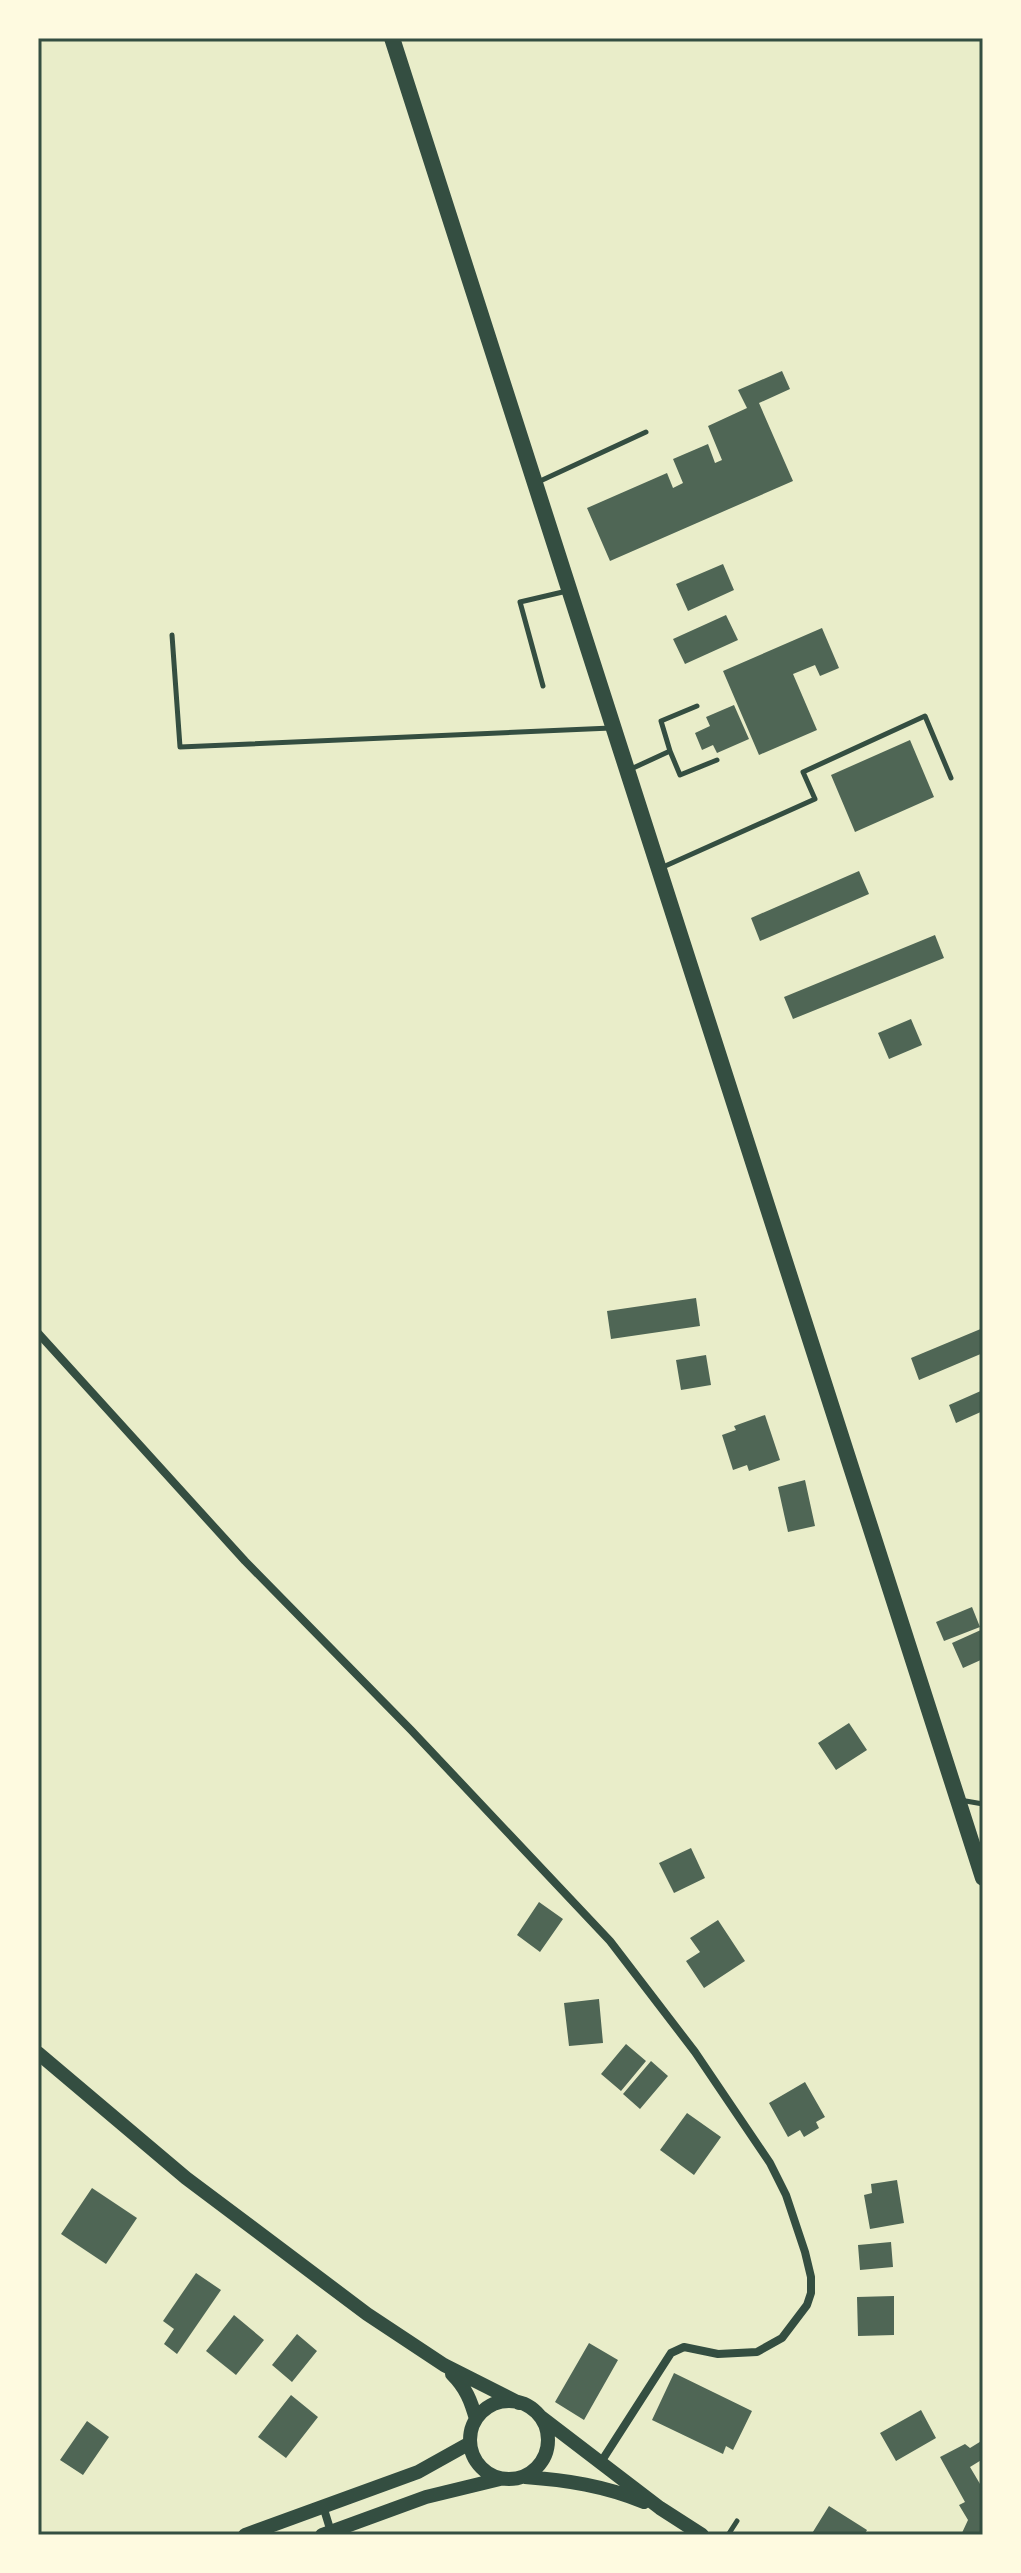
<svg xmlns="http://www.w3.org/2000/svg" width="1021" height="2573" font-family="Barlow,sans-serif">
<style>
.building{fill:#4f6655}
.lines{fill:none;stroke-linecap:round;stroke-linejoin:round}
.service{stroke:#344e41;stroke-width:5}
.minor{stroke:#344e41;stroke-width:8}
.secondary{stroke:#344e41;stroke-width:14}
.trunk{stroke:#344e41;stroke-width:16}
.neatline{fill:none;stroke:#344e41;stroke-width:3}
</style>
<rect width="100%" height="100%" fill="#e9edc9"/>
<path class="building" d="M782,371L790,389L759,403L793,481L610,561L587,508L667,473L673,488L683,483L673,459L708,444L715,463L722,460L708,426L747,408L738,390Z
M723,564L734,590L688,611L676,584Z
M726,615L738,640L685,664L673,639Z
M822,628L839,668L820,676L815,665L793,674L817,730L759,755L723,671Z
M734,705L749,739L717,753L713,745L702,750L695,733L710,726L706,717Z
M910,740L934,797L855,832L831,775Z
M859,871L869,894L760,941L751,918Z
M935,935L944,958L793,1019L784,997Z
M911,1019L922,1045L889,1059L878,1033Z
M696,1298L700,1326L611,1339L607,1311Z
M983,1328V1353L919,1380L911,1358Z
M706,1355L711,1385L681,1390L676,1360Z
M983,1390V1411L956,1423L949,1405Z
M765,1415L780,1460L749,1471L747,1465L733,1470L722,1435L736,1430L734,1426Z
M805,1480L815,1526L788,1532L778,1487Z
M972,1607L980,1627L944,1641L936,1622Z
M983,1629V1659L963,1668L952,1643Z
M849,1723L867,1750L836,1770L818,1743Z
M691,1848L705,1878L674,1893L659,1863Z
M539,1902L563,1919L540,1952L517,1935Z
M718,1920L745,1961L704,1988L686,1961L700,1952L690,1938Z
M599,1999L603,2043L569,2046L564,2003Z
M626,2044L646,2061L621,2091L601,2074Z
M651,2061L668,2076L640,2109L623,2094Z
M805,2082L825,2117L816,2122L819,2128L804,2137L800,2130L788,2137L769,2103Z
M687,2113L721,2137L694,2175L660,2150Z
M897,2180L904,2223L870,2229L864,2195L872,2193L871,2184Z
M92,2188L137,2218L106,2264L61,2234Z
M891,2242L893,2267L860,2270L858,2245Z
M196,2273L221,2290L177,2354L164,2344L174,2329L163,2321Z
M894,2296V2335L858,2336L857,2297Z
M234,2315L264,2340L236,2375L206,2351Z
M297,2334L317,2351L292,2382L272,2365Z
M589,2343L618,2360L584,2420L555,2402Z
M674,2373L752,2411L733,2450L726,2446L723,2454L652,2420Z
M291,2395L318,2417L286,2458L258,2437Z
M921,2410L936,2438L896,2461L880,2433Z
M87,2421L109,2437L83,2475L60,2460Z
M983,2440V2459L970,2467L983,2489V2535H961L968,2520L959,2505L965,2502L940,2457L965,2444L970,2448Z
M829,2506L867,2530L864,2535H811Z"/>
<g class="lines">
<path class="service" d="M538,482L646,432
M172,635L180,747L611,728
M543,686L520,602L567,591
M670,751L661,721L697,706
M631,769L670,751L680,775L717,760
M663,867L815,799L803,772L925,716L951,778
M960,1800L983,1804
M728,2535L737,2521"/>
<path class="minor" d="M38,1333L245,1561L411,1730L610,1941L695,2052L770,2163L786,2195L805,2252L811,2277V2293L807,2305L782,2338L757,2352L718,2354L684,2347L671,2353L601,2462
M323,2506L331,2532"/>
<path class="secondary" d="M38,2053L186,2178L367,2314L444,2365L519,2403
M452,2374C466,2388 471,2401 476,2419
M470 2440a39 39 0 1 1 78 0a39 39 0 1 1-78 0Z
M541,2417L660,2508L702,2535
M525,2477C567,2480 605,2486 644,2502
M245,2535L418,2472L470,2443
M322,2535L426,2497L500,2479"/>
<path class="trunk" d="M392,38C588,652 790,1264 983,1878"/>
</g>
<rect width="1021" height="2573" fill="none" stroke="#fefae0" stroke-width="80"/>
<rect x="40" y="40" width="941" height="2493" class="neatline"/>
</svg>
